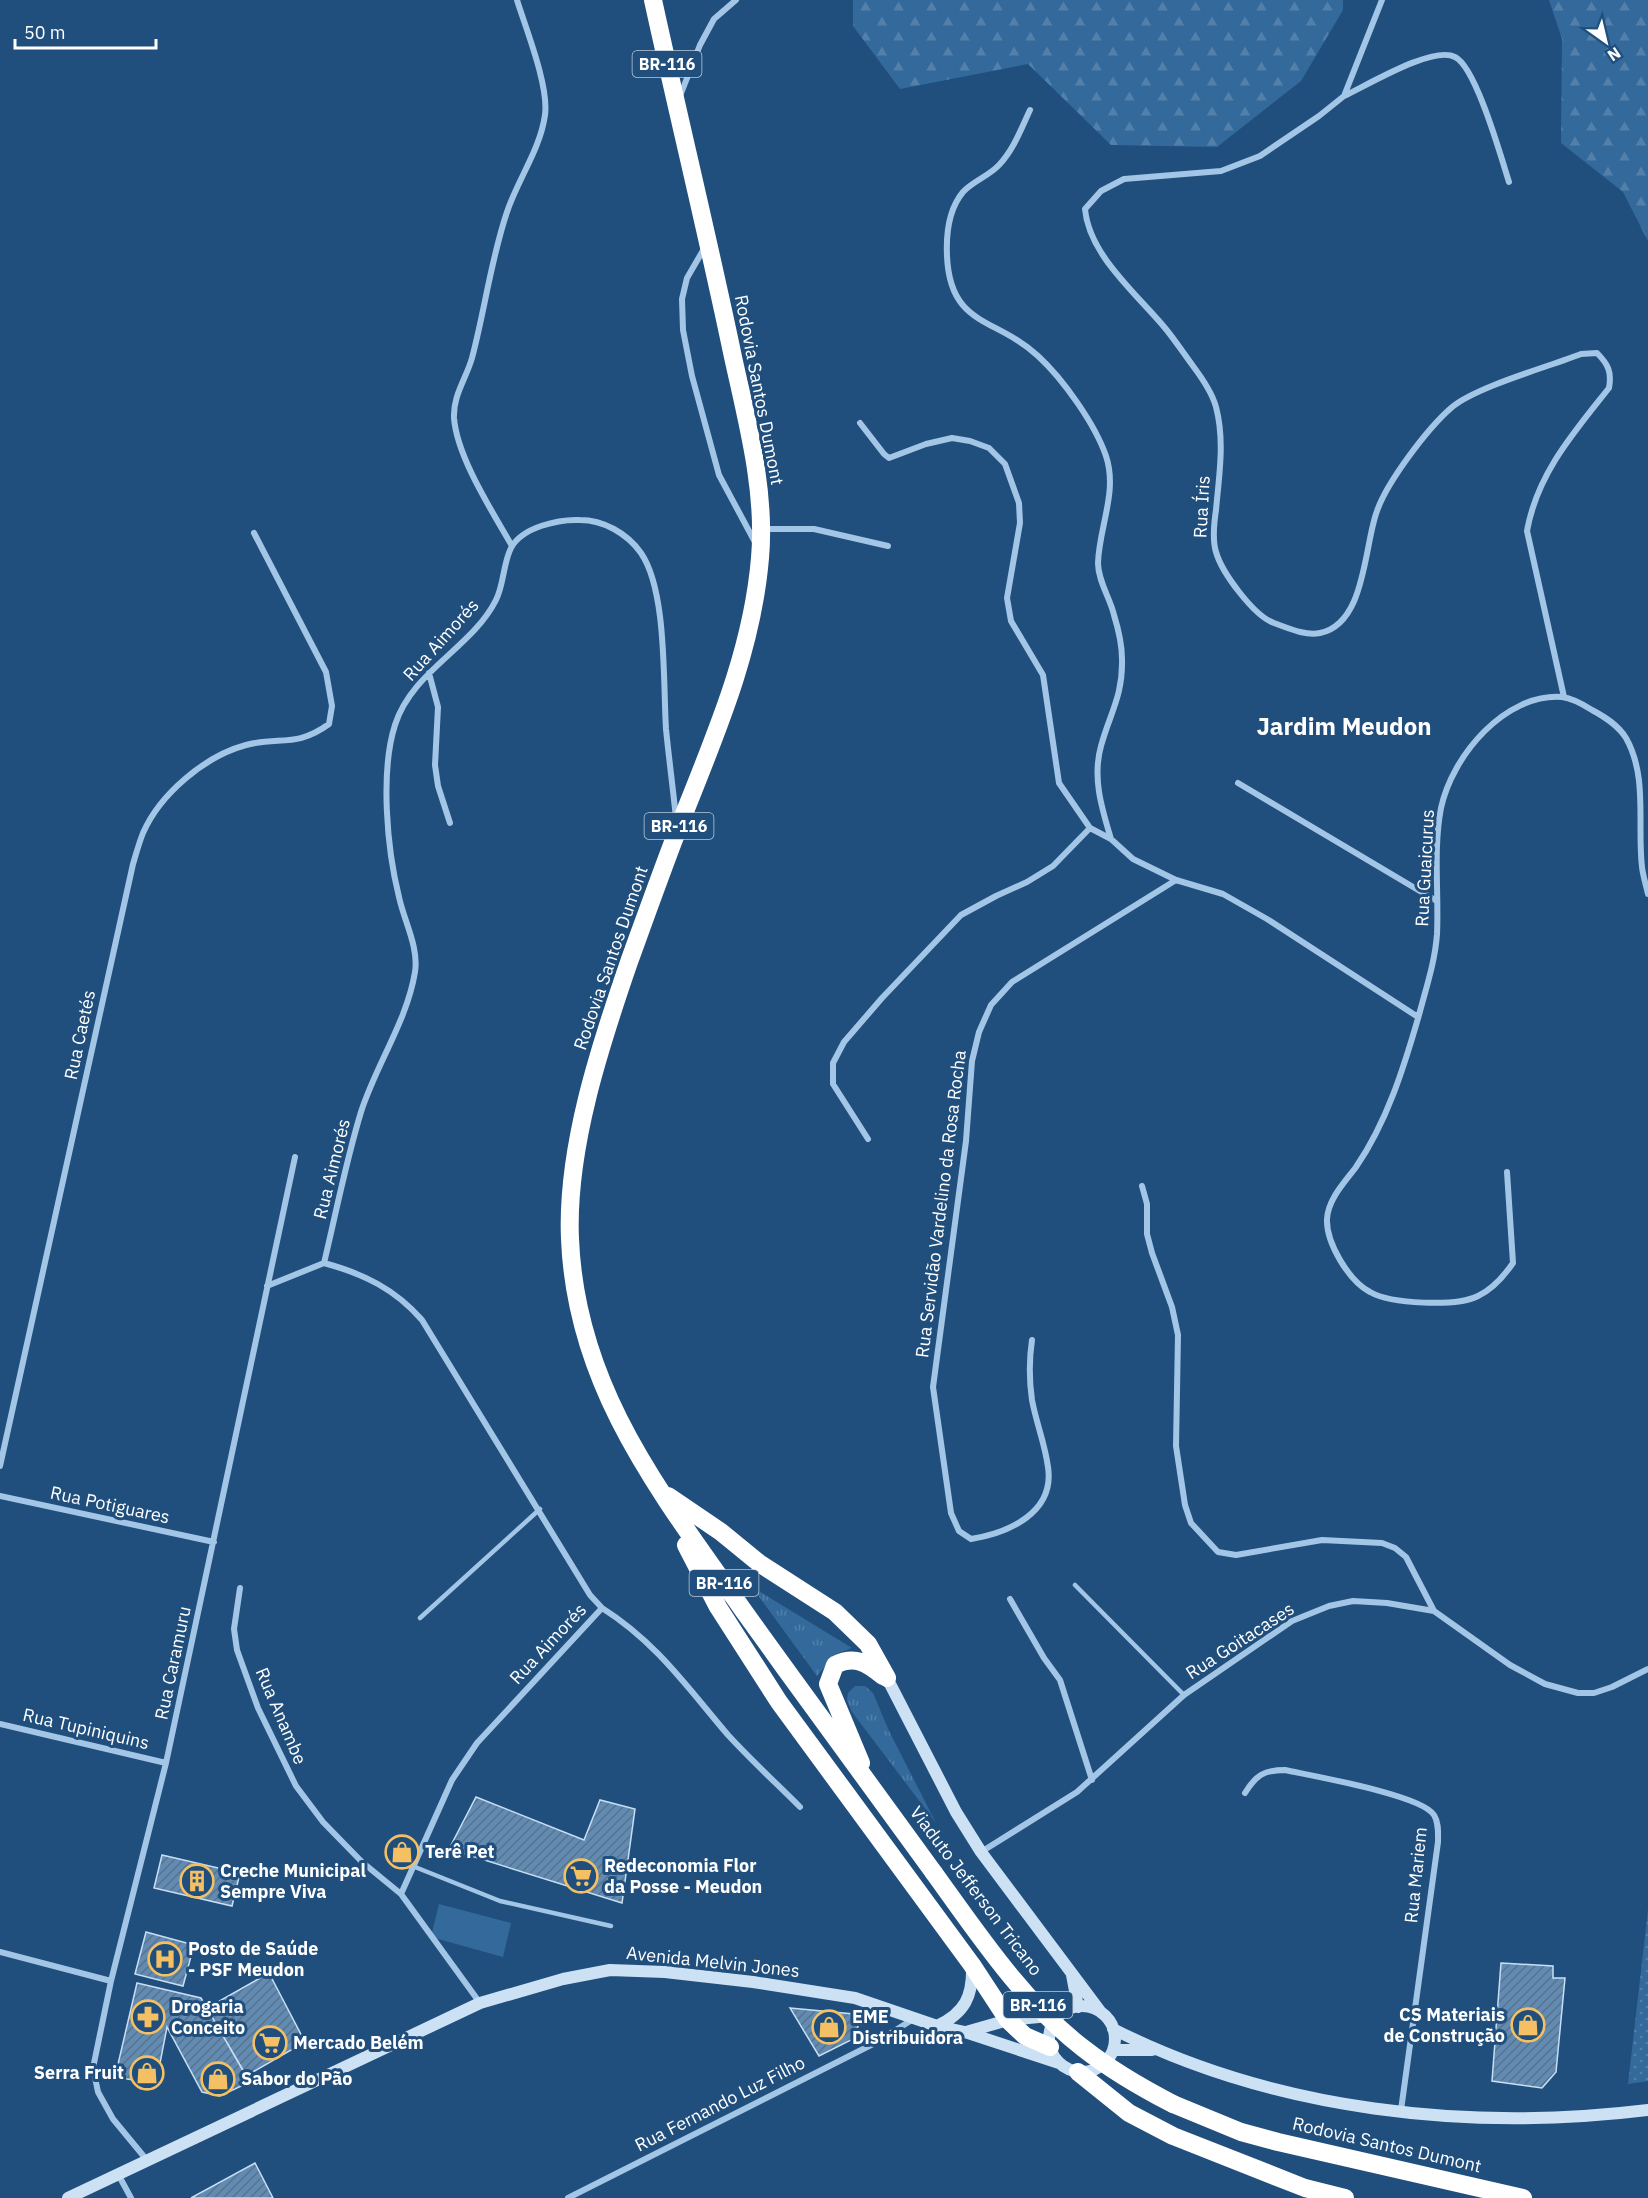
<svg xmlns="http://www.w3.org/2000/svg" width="1648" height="2198" font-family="'IBM Plex Sans',sans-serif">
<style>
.grass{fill:url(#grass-tufts)}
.forest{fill:url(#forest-firs)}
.garden{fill:url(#garden-dots)}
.pitch{fill:#336a9b}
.building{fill:url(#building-hatch);stroke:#c6dff5;stroke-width:1.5}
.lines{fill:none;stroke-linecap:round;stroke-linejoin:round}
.lane{stroke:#a3c6e7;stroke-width:4.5}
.street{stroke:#a3c6e7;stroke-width:6}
.secondary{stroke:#cde1f5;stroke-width:12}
.highway{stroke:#fff;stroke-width:18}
.highway-bridge{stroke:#fff;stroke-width:18}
.labels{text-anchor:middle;stroke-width:6;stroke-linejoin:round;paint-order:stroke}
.shield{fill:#204f7d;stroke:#bccad8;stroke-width:1.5}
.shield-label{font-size:16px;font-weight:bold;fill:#fff}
.street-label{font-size:18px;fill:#fff;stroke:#204f7d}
.poi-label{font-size:18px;font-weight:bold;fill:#fff;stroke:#204f7d;text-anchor:start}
.district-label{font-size:24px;font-weight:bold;fill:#fff;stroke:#204f7d}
</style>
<defs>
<pattern id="grass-tufts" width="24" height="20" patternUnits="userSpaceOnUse" patternTransform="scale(1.5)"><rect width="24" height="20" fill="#336a9b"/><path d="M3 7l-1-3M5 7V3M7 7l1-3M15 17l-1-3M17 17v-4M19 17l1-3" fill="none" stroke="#5280aa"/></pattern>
<pattern id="forest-firs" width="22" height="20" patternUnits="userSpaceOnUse" patternTransform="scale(1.5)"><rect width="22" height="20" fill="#336a9b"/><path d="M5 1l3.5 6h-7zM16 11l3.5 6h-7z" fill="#5280aa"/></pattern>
<pattern id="garden-dots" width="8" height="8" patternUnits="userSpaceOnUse" patternTransform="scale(1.5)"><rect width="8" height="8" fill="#336a9b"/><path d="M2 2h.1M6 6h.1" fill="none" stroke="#5280aa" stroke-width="1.8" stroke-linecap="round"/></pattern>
<pattern id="building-hatch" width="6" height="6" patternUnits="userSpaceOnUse" patternTransform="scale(1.5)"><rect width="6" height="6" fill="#618bb2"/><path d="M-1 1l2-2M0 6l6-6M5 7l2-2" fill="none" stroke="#597289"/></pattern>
</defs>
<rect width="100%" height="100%" fill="#204f7d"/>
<path class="grass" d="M752,1587L852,1648L836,1654L817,1676Z
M855,1686H865L873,1693L889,1731L936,1823L852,1712L847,1700L848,1693Z"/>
<path class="forest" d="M853,0H1343V10L1301,81L1217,147L1111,145L1028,64L900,89L853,26Z
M1549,0H1648V241L1623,192L1561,143L1562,39Z"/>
<path class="garden" d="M1648,1910V2081L1628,2084Z"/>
<path class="pitch" d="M439,1904L511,1923L503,1957L431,1937Z"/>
<path class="building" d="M476,1797L584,1840L600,1800L635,1809L622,1903L449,1849Z
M162,1855L240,1873L232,1906L154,1888Z
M146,1932L194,1945L183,1986L135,1974Z
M1501,1963L1553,1966V1978H1565L1556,2072L1542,2088L1492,2081Z
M269,1973L305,2042L246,2076L207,2008Z
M137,1983L201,1998L250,2082L220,2096L202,2092L167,2027L156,2084L115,2077Z
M790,2008L864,2015L851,2040L819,2056Z
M255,2163L273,2198H191Z"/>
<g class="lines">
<path class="lane" d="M1075,1585L1184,1695
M420,1618L540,1509
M415,1867L500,1901L611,1926"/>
<path class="street" d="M1382,0L1344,96L1319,116L1260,156L1221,171L1124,179L1101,191L1085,209C1089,255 1137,294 1165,328C1175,340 1184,354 1193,366C1202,378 1212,392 1216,407C1225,441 1219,476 1216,510C1214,523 1212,539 1216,552C1222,573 1254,616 1274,623C1288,628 1305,636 1320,633C1366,624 1364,545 1377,511C1387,482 1427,429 1451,408C1475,387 1548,367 1581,354L1597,353C1608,364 1612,372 1609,388C1574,432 1537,474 1527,531L1564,697
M680,96L700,45L714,19L736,0
M1344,96C1366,86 1433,45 1455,57C1476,67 1501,157 1509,182
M1030,110C1021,129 1014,149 999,165C989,176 973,181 963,192C948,210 946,234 947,256C950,327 996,317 1038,356C1063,379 1095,424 1106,456C1118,492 1099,527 1098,563C1098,581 1110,598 1114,615C1118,628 1122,645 1122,659C1123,696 1110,713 1101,746C1092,778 1102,809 1111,839
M705,247L687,278L682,299L683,330L692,376L719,475L756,544
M860,423L884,454L889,458L926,444L952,438L970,441L989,448L1005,464L1019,503L1020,523L1007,598L1011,621L1043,675L1059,783L1090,828L1111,839L1133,859L1176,880L1223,894L1267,919L1418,1017
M764,529H814L888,546
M512,546C492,511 457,457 454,418C453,395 466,379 472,358C485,309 491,259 507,212C518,179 540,150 545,115C549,86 526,29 517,0
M429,673L438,707L435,765L438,786L450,823
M1238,783L1435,900
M868,1139L833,1084V1063L844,1042L882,998L961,915L996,896L1027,882L1053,866L1090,828
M1507,1172L1513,1263C1504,1276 1493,1289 1478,1296C1456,1307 1391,1304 1370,1292C1349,1281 1326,1243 1327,1219C1328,1199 1345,1182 1356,1167C1387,1122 1404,1067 1419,1015C1426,988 1435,962 1437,934C1439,892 1433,850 1441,808C1452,756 1505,693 1562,697C1572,698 1584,705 1592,710C1605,717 1618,725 1626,738C1648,777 1637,824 1642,867C1643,876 1646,885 1648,894
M1142,1186L1147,1204V1234L1152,1253L1172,1307L1178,1335L1176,1446L1185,1505L1191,1523L1218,1552L1236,1555L1322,1540L1382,1543L1395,1548L1406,1557L1434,1611
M267,1286L324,1263
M1032,1340C1029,1360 1029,1379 1032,1400C1036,1422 1045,1444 1048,1467C1055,1513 1008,1533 971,1539L959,1531L951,1513L933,1387L966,1141L972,1061L979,1032L991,1005L1012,982L1176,880
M0,1466L133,864C136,854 139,843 143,833C160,794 205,756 246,745C280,736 296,748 329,724L332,706L326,672L254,533
M0,1496L214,1542
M240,1588L234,1629L237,1650L258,1708L296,1786L323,1822L362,1862L401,1894L480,2003
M1010,1599L1044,1658L1060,1680L1092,1780
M602,1608C656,1642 687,1687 728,1735C751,1760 776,1783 800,1807
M0,1724L166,1763
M1245,1793C1256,1775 1264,1770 1285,1770C1313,1776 1422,1795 1434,1815C1439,1823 1438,1833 1438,1842L1401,2110
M981,1852L1077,1792L1184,1695L1292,1621L1329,1606L1353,1601L1387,1603L1434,1611L1510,1665L1545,1684L1578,1693H1594L1612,1687L1648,1669
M401,1894L452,1780L477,1743L602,1608L590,1595L422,1320C395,1289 364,1274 324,1263C336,1213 346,1161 361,1112C376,1065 407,1021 415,972C419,947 404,921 399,897C387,849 380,772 395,725C412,671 472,648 496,600C504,584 503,564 511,548C522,527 559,519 580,520C603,520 627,533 641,553C667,591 663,682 666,729C669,759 673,789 676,818
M0,1952L111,1981
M146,2159L113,2119L98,2092L93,2068L111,1981L166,1763L295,1157
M118,2174L131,2198
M568,2198L875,2043L915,2018"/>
<path class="secondary" d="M887,1678L956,1812L981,1852L1100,2011
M1072,1975L1078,2007
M1049 2039a33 33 0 1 1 66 0a33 33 0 1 1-66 0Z
M937,2026C965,2013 973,1996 972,1966
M1113,2029C1275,2111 1469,2132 1648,2110
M966,2032L1008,2020L1049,2016
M1113,2050H1152
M68,2198L480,2003L563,1979L610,1970L665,1972L753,1982L855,1998L937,2026L965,2032L1059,2063"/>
<path class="highway" d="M653,0C679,119 708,237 733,357C747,421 766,491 760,558C752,654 713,740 678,829C661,873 645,918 629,962C600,1046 566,1149 570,1239C576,1388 661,1493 743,1610C806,1698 870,1785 934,1873
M668,1496L721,1532L759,1563L835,1612L868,1644L887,1678
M686,1545L718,1607L779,1702L972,1965L1008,2020L1025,2036L1050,2047
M861,1763L828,1684L835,1665C855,1655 867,1663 883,1676
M1078,2072L1129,2113L1173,2136L1305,2188L1345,2198
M1173,2104L1241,2132L1278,2142L1523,2198"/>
<path class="highway-bridge" d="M934,1873C978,1934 1023,2002 1083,2048C1111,2070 1142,2088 1173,2104"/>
</g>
<defs>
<g id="shop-ring" transform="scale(1.725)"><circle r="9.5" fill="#204f7d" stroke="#f4c063" stroke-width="1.5"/><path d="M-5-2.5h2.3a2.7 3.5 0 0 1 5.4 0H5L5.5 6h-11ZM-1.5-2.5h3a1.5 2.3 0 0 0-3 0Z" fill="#f4c063"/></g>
<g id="supermarket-ring" transform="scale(1.725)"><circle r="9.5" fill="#204f7d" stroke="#f4c063" stroke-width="1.5"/><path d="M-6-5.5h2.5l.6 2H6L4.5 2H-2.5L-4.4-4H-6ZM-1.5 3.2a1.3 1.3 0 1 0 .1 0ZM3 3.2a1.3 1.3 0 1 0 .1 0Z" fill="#f4c063"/></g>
<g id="building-ring" transform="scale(1.725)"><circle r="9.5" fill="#204f7d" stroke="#f4c063" stroke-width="1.5"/><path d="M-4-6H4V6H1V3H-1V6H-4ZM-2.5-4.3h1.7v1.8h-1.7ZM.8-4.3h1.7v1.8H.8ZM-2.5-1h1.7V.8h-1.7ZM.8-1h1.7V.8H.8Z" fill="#f4c063"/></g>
<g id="hospital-ring" transform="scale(1.725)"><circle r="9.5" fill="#204f7d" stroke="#f4c063" stroke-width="1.5"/><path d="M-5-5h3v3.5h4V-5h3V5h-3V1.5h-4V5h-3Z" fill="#f4c063"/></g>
<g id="pharmacy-ring" transform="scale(1.725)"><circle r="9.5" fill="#204f7d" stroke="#f4c063" stroke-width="1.5"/><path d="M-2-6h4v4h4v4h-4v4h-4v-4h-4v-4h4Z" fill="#f4c063"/></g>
</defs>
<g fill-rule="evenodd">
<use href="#shop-ring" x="402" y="1852"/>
<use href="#supermarket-ring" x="581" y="1876"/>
<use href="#building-ring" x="197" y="1881"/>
<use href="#hospital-ring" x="165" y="1959"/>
<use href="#pharmacy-ring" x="148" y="2017"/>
<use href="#shop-ring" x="1528" y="2025"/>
<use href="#shop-ring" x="829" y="2027"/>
<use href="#supermarket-ring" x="270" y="2043"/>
<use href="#shop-ring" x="147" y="2073"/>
<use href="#shop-ring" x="218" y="2079"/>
</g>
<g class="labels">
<g class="shield">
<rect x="632.5" y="51" width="69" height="26" rx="4.5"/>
<rect x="644.5" y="813" width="69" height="26" rx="4.5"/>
<rect x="689.5" y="1570" width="69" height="26" rx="4.5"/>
<rect x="1003.5" y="1992" width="69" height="26" rx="4.5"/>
</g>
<g class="shield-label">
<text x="667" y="70">BR-116</text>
<text x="679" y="832">BR-116</text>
<text x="724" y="1589">BR-116</text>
<text x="1038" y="2011">BR-116</text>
</g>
<g class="street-label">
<text transform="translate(759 390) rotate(79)" y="6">Rodovia Santos Dumont</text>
<text transform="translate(1202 507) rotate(-87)" y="6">Rua Íris</text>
<text transform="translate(441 640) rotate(-48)" y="6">Rua Aimorés</text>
<text transform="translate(1425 868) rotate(-87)" y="6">Rua Guaicurus</text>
<text transform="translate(611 958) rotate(-71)" y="6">Rodovia Santos Dumont</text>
<text transform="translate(80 1035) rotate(-78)" y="6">Rua Caetés</text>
<text transform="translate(332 1169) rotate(-76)" y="6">Rua Aimorés</text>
<text transform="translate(941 1204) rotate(-83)" y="6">Rua Servidão Vardelino da Rosa Rocha</text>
<text transform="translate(110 1505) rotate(12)" y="6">Rua Potiguares</text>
<text transform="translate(1240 1641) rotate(-33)" y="6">Rua Goitacases</text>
<text transform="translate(548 1644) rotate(-47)" y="6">Rua Aimorés</text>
<text transform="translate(173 1663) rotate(-78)" y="6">Rua Caramuru</text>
<text transform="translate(281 1716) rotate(67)" y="6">Rua Anambe</text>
<text transform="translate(86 1729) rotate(13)" y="6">Rua Tupiniquins</text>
<text transform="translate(1416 1875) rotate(-84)" y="6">Rua Mariem</text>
<text transform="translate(976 1891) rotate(53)" y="6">Viaduto Jefferson Tricano</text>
<text transform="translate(713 1962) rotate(6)" y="6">Avenida Melvin Jones</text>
<text transform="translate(720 2104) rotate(-27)" y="6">Rua Fernando Luz Filho</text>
<text transform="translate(1387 2145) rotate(13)" y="6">Rodovia Santos Dumont</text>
</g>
<g class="poi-label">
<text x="425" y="1858">Terê Pet</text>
<text x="604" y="1872">Redeconomia Flor<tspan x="604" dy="21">da Posse - Meudon</tspan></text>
<text x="220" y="1877">Creche Municipal<tspan x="220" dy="21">Sempre Viva</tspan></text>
<text x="188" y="1955">Posto de Saúde<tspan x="188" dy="21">- PSF Meudon</tspan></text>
<text x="171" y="2013">Drogaria<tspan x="171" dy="21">Conceito</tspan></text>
<text x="1505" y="2021" text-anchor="end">CS Materiais<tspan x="1505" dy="21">de Construção</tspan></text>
<text x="852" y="2023">EME<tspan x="852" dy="21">Distribuidora</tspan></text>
<text x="293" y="2049">Mercado Belém</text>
<text x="124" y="2079" text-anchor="end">Serra Fruit</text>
<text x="241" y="2085">Sabor do Pão</text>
</g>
<g class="district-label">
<text x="1344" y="735">Jardim Meudon</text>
</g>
</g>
<g transform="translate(1606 42) rotate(146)" stroke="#204f7d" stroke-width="4.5" paint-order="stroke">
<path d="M0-4.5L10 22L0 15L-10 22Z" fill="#ffffff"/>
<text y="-9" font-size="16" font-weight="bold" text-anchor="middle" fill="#ffffff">N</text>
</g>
<path d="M15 39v9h141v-9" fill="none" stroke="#ffffff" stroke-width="3"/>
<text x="24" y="39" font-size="18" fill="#ffffff" stroke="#204f7d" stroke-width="4.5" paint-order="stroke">50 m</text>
</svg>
